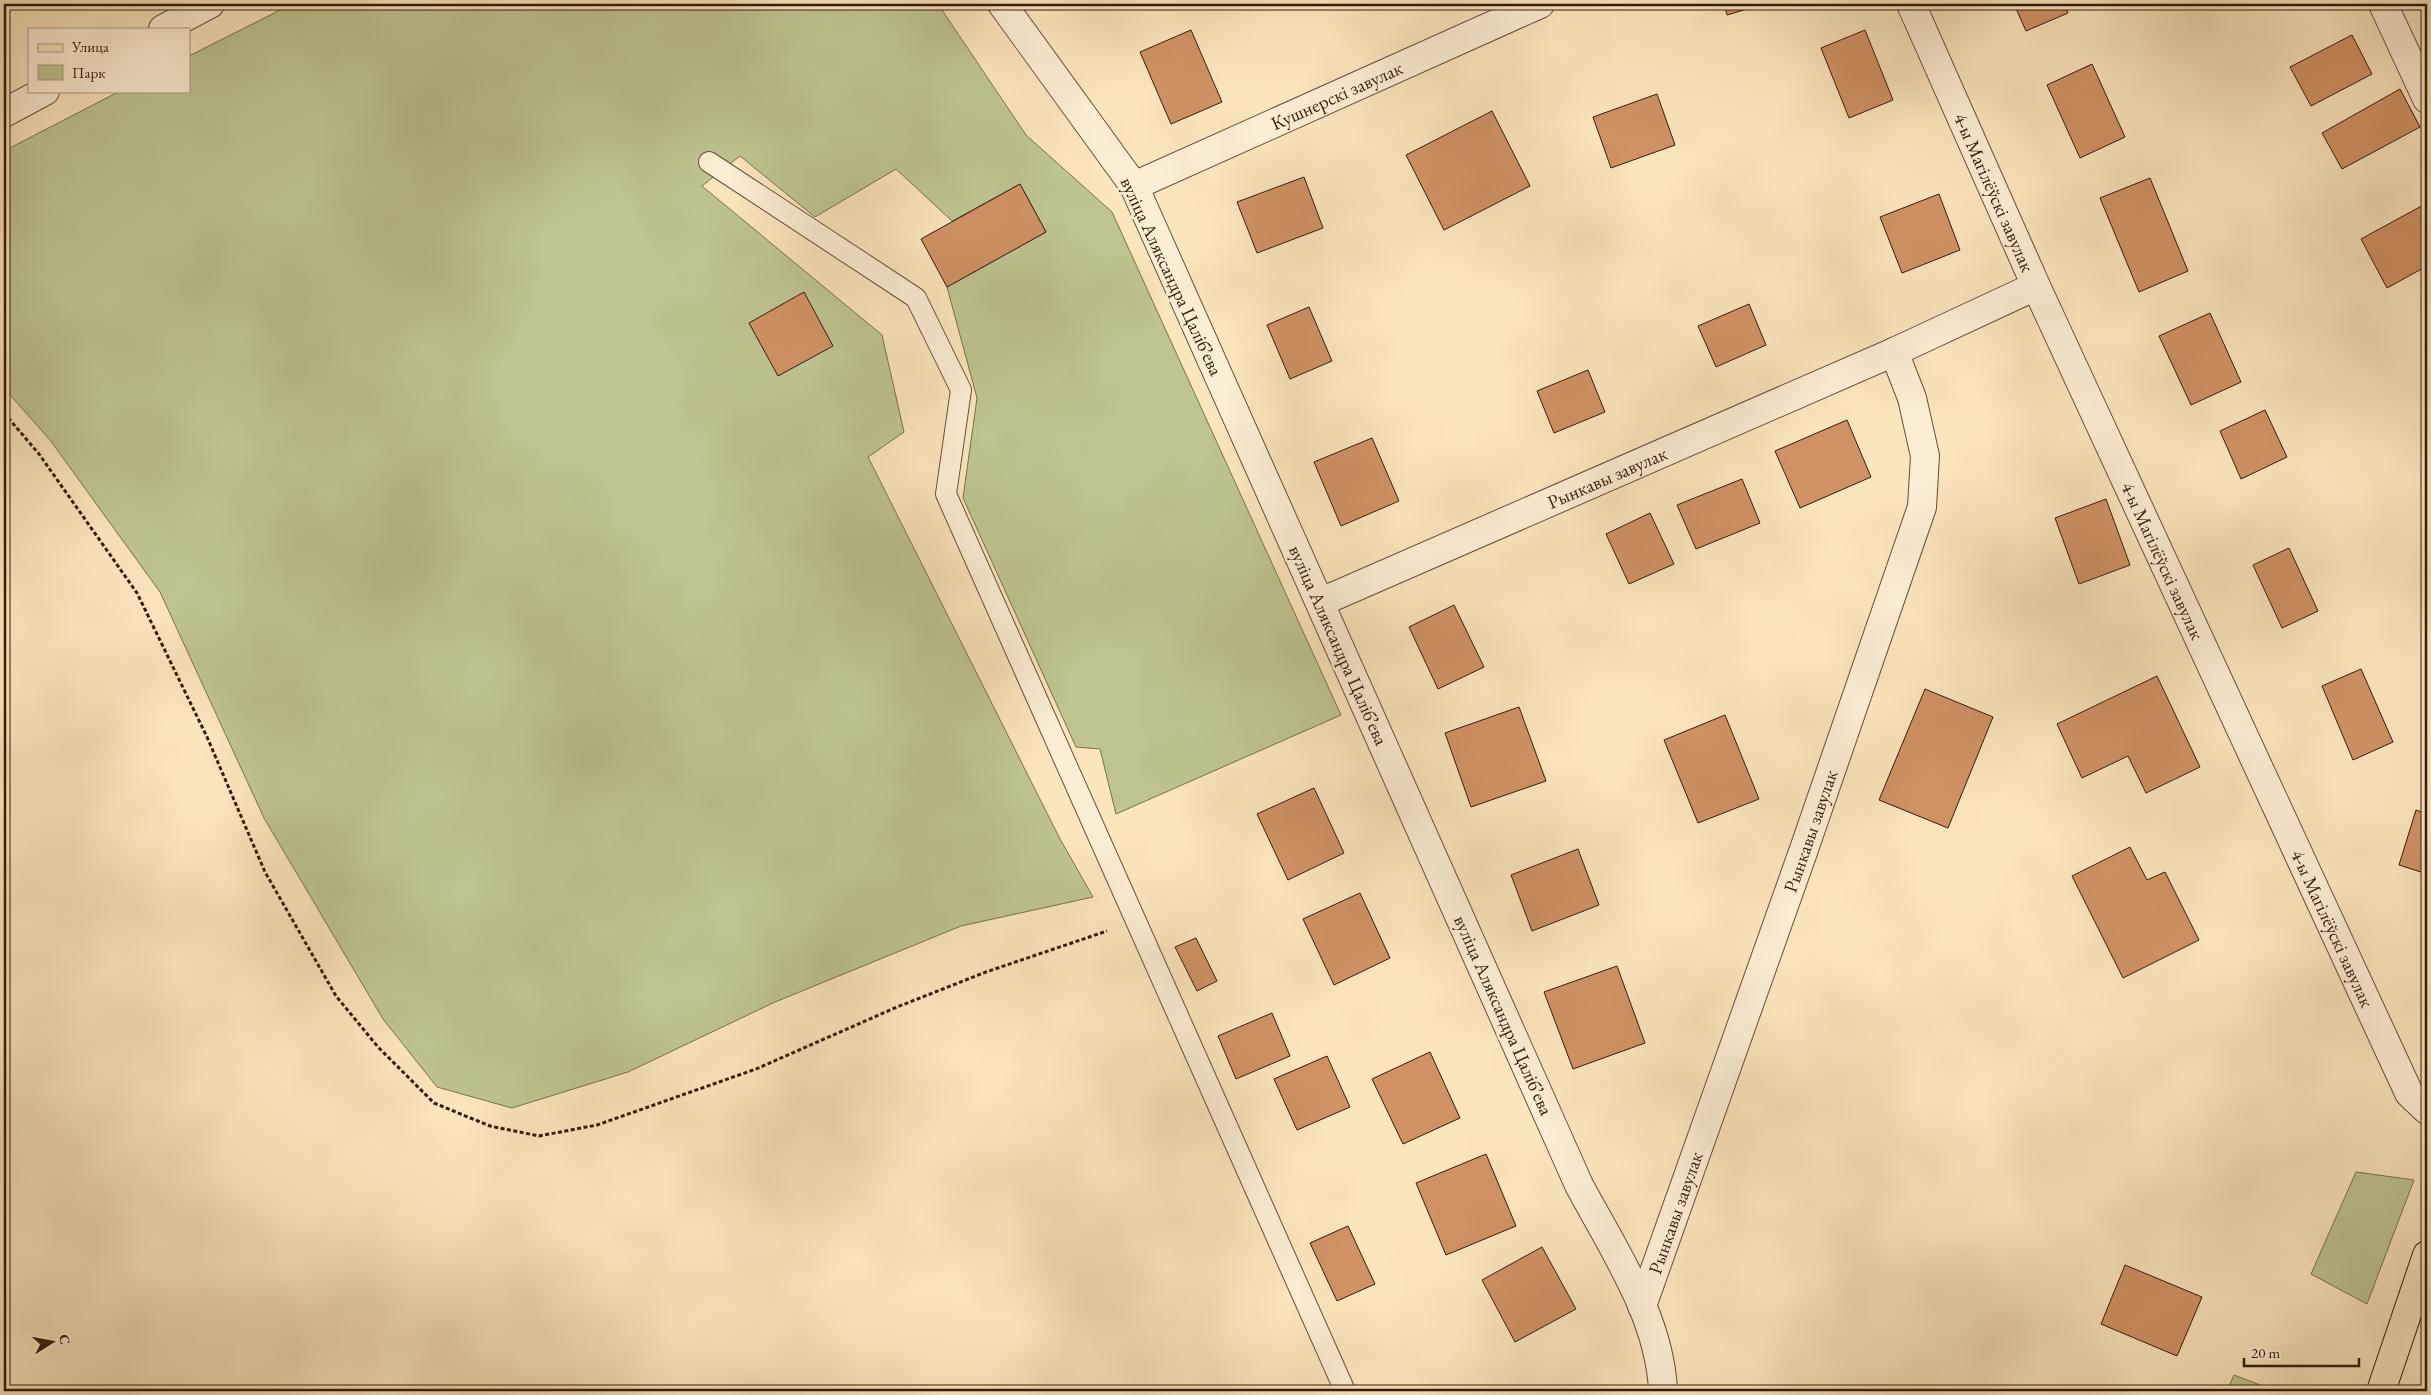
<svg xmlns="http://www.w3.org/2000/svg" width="2431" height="1395" font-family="'EB Garamond',serif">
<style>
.green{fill:#bec592;stroke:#797050}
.building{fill:#d09265;stroke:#341a0d}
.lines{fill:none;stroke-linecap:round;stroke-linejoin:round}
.service-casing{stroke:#664d39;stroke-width:22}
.minor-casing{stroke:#664d39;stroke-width:30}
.primary-casing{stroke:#341a0d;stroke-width:30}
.path{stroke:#341a0d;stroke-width:3;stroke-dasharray:4 2.5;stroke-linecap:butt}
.service{stroke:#fceed4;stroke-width:20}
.minor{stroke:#fceed4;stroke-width:28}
.primary{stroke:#fbe5bd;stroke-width:28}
.labels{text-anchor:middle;stroke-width:5;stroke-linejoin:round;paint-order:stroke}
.street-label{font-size:19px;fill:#341a0d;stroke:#fceed4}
</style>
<rect width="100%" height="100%" fill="#fbe5bd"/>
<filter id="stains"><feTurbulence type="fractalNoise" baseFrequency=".004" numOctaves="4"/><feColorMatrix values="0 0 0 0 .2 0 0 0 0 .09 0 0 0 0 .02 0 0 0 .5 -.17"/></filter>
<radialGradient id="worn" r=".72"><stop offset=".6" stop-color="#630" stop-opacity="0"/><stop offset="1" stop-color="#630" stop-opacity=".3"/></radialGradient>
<path class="green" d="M292,4H938L1026,135L1112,212L1341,715L1116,814L1100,749L1076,747L963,498L977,398L947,287L1046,232L1020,184L952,221L896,169L815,217L740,156L702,186L882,335L904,432L868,457L1060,839L1093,897L961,926L775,1002L628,1072L512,1108L437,1087L383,1019L264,818L160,592L50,440L4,388V151L120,91H189V56Z
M2356,1172L2414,1180L2367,1304L2311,1274Z
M2234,1375L2276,1391H2227Z"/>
<path class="building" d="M1724,4H1764L1727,15Z
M2014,4H2064L2068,13L2026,31Z
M1191,30L1222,102L1171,124L1140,52Z
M1865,30L1893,100L1849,118L1821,48Z
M2352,35L2372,74L2311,106L2290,67Z
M2092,64L2125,137L2080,158L2047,85Z
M2400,89L2420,127L2342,169L2322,133Z
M1657,94L1675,145L1611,168L1593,117Z
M1492,111L1530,186L1444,230L1406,155Z
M1304,177L1323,228L1257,253L1237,202Z
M2150,178L2188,271L2139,292L2100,198Z
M1020,184L1046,232L947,287L921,239Z
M1939,194L1960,250L1902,273L1880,217Z
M2427,203V266L2387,288L2361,239Z
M804,292L833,346L778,376L749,323Z
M1749,304L1766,345L1716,367L1698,326Z
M1309,307L1332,361L1290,379L1267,325Z
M2210,313L2241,382L2191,405L2159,336Z
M1588,370L1605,412L1554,433L1537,391Z
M2265,410L2287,457L2241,479L2220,431Z
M1847,420L1871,477L1800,508L1775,451Z
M1372,438L1399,501L1341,526L1314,462Z
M1742,479L1760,523L1696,549L1677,505Z
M2106,499L2130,565L2079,584L2055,518Z
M1650,513L1674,564L1629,584L1606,534Z
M2289,548L2318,611L2282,628L2253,565Z
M1454,605L1484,667L1438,689L1409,627Z
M2361,669L2393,742L2353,760L2322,686Z
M2157,676L2200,767L2146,793L2128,756L2082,778L2057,724Z
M1925,689L1993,717L1948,828L1879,800Z
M1519,707L1546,781L1471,807L1445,733Z
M1725,715L1759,799L1698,823L1664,740Z
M1314,788L1344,853L1288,880L1257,814Z
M2416,810L2427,814V874L2399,865Z
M2130,847L2147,880L2165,872L2199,940L2123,978L2072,876Z
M1578,849L1599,905L1532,931L1511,875Z
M1360,893L1390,958L1334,985L1303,919Z
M1196,938L1217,981L1197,991L1175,947Z
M1617,966L1645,1043L1573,1069L1544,992Z
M1272,1013L1290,1056L1236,1079L1218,1036Z
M1430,1052L1460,1118L1403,1144L1372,1079Z
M1327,1056L1350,1107L1297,1130L1274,1079Z
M1486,1154L1516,1226L1446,1255L1416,1183Z
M1348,1226L1375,1284L1337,1301L1310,1243Z
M1542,1247L1576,1309L1515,1342L1482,1280Z
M2125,1265L2202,1297L2177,1356L2101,1324Z"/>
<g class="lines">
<g class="service-casing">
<path id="service" d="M709,162L916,298L961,390L946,494L1345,1391"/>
</g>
<g class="minor-casing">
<g id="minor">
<path d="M1002,4L1134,186L1579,1185C1613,1249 1660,1317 1663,1391"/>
<path id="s1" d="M1911,4L2036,286L2409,1093L2427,1110"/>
<path d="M2383,4L2427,99"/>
<path d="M163,29L210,4"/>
<path d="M4,113L45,91"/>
<path id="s2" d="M1134,186L1540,4"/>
<path id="s3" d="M1321,602L1894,352L2036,286"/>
<path id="s4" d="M1642,1306L1803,852L1922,507L1925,456L1912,398L1894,352"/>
</g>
</g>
<g class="primary-casing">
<path id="primary" d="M2381,1391L2427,1255"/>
</g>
<path class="path" d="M4,413L39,454L137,593L207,737L265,872L336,996L378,1047L434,1103L490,1126L539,1136L597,1125L756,1069L897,1007L986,972L1107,931"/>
<use href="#service" class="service"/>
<use href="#minor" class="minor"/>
<use href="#primary" class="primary"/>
</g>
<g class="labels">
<g class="street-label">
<text dy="7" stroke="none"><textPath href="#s2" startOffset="222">Кушнерскі завулак</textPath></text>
<text dy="7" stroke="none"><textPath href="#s1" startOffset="206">4-ы Магілёўскі завулак</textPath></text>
<text transform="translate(1172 276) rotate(65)" y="7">вуліца Аляксандра Цалібʼева</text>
<text dy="7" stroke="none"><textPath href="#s3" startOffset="312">Рынкавы завулак</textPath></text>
<text dy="7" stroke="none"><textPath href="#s1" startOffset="611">4-ы Магілёўскі завулак</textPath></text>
<text transform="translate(1339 645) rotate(66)" y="7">вуліца Аляксандра Цалібʼева</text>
<text dy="7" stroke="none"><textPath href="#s4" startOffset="504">Рынкавы завулак</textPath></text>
<text dy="7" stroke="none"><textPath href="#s1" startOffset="1016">4-ы Магілёўскі завулак</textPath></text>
<text transform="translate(1504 1015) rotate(66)" y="7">вуліца Аляксандра Цалібʼева</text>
<text dy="7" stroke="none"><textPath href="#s4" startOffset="99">Рынкавы завулак</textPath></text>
</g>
</g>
<rect width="2431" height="1395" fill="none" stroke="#fbe5bd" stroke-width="20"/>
<rect x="5" y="5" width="2421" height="1385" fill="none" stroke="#341a0d" stroke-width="2.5"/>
<rect x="10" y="10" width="2411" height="1375" fill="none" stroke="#341a0d"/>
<rect x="28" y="28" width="162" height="65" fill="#fceed4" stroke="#ac9984"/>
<rect x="38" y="44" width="25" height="8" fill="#fbe5bd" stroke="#ac9984"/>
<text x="72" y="52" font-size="15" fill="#341a0d">Улица</text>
<rect x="38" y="65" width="25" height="15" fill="#bec592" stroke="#ac9984"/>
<text x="72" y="78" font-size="15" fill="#341a0d">Парк</text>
<g transform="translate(52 1342) rotate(79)" stroke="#fceed4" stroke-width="4" paint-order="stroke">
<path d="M0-4L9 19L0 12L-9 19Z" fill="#341a0d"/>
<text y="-8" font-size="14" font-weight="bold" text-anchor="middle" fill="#341a0d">С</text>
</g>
<path d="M2244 1358v8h115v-8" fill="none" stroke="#341a0d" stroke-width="2.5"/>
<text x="2251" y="1358" font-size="15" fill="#341a0d" stroke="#fceed4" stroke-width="4" paint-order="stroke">20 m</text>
<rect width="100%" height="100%" filter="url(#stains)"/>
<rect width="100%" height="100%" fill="url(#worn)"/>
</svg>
